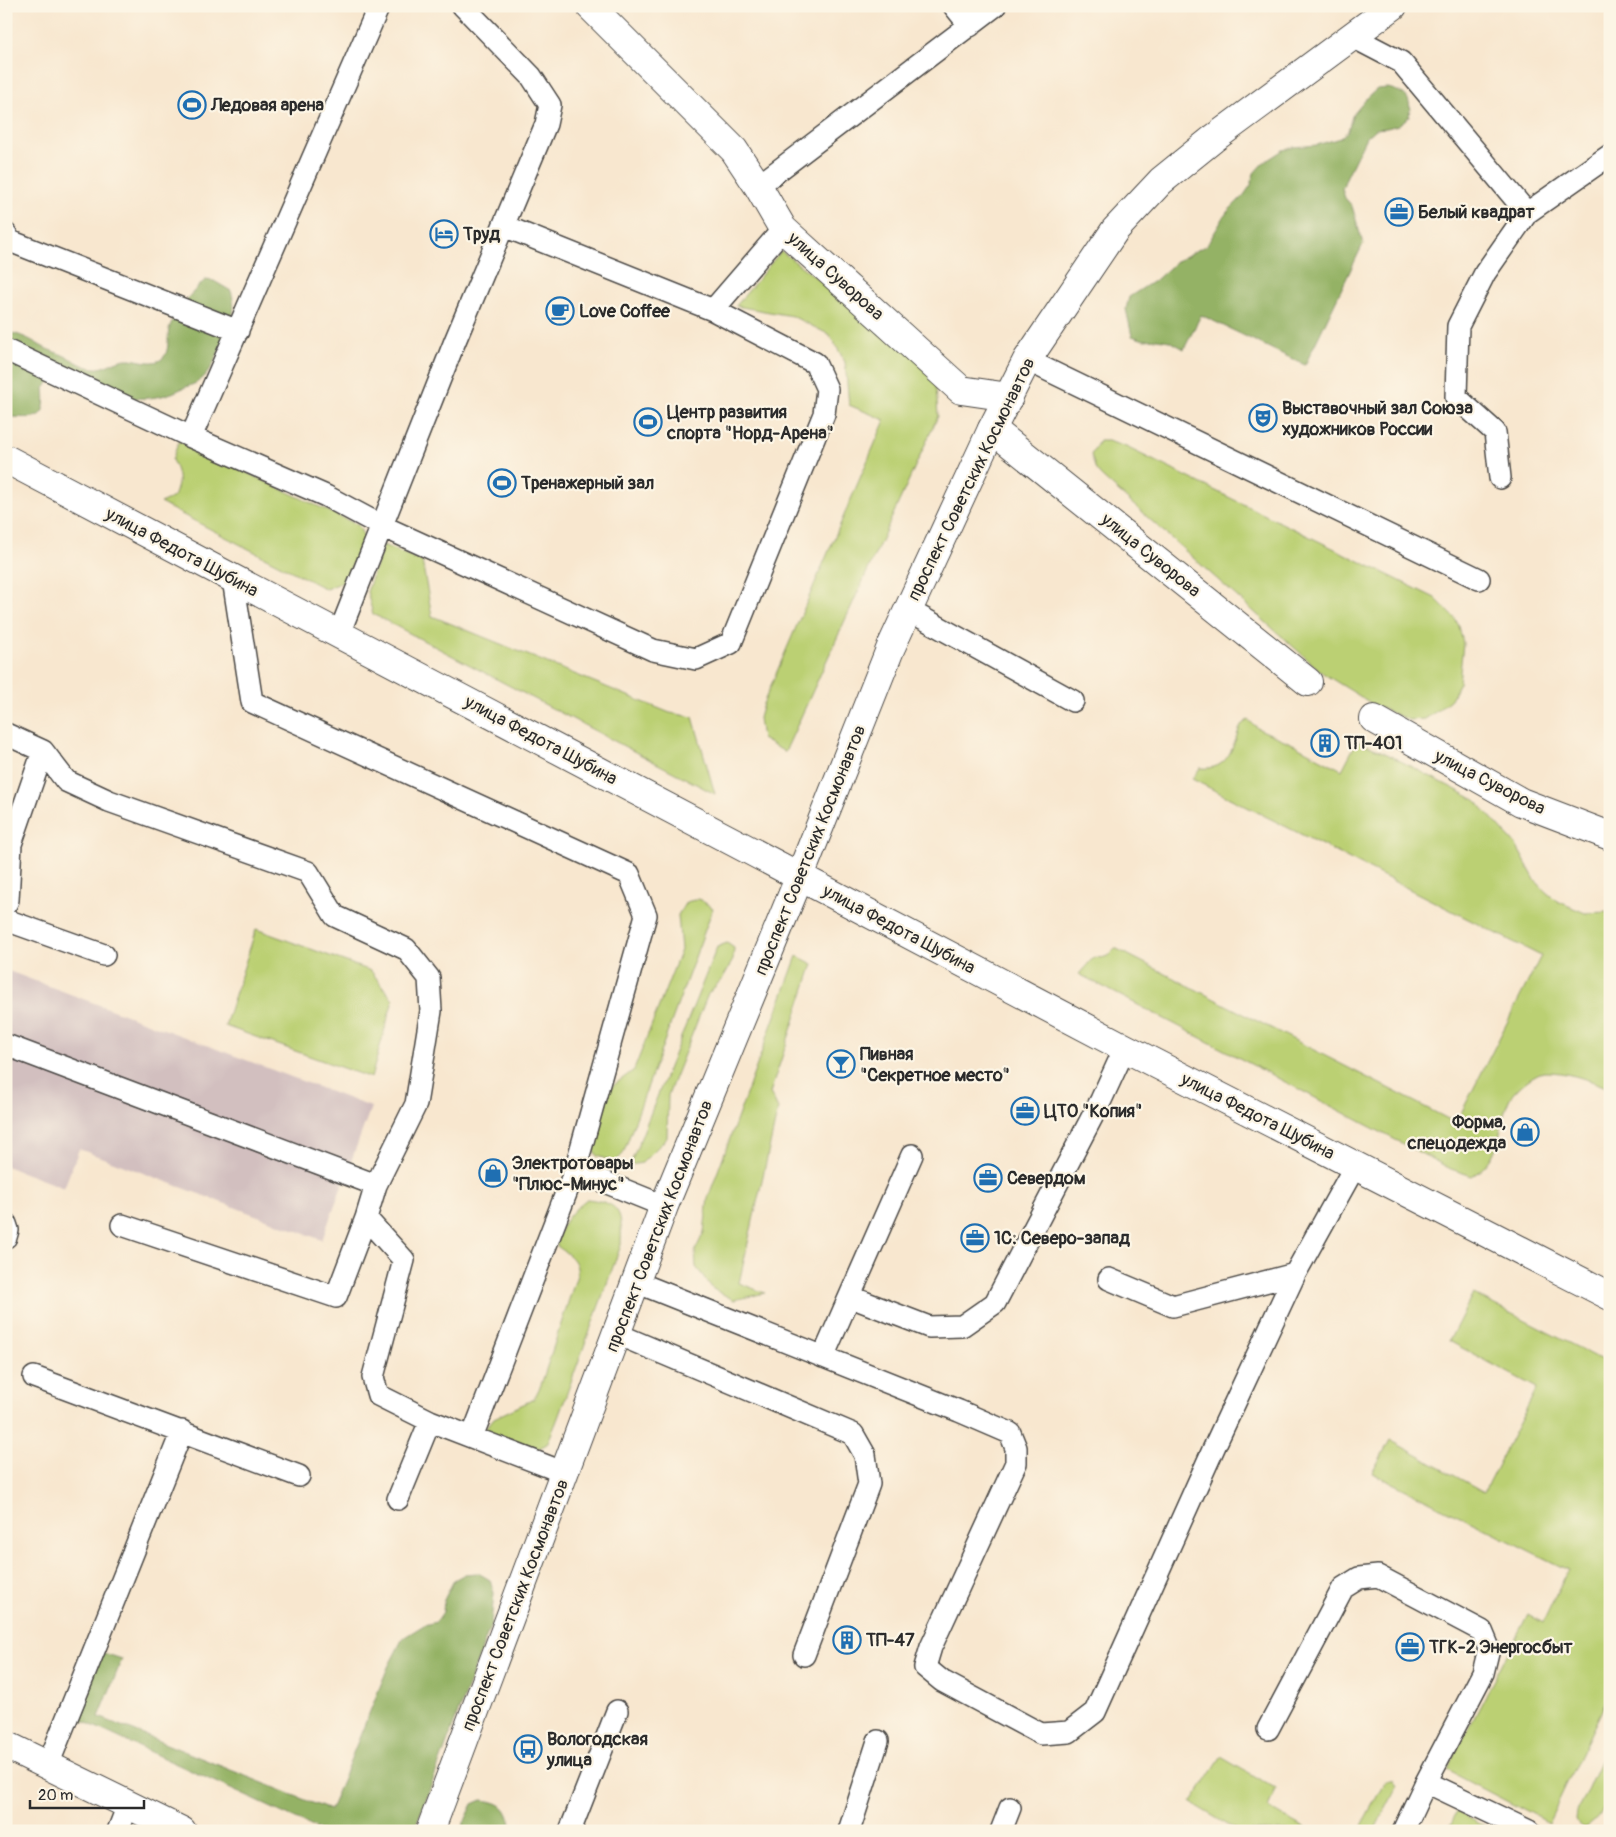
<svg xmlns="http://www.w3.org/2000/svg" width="1616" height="1837" font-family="Pangolin,sans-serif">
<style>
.industrial{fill:#d2bfbf}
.green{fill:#bbd073;stroke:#737e4f}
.forest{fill:#94b265;stroke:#606e48}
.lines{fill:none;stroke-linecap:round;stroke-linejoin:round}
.service-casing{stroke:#4a4744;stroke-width:24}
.minor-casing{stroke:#4a4744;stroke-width:30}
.primary-casing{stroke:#4a4744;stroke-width:30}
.service{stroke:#fff;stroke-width:21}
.minor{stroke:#fff;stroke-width:28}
.primary{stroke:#fff;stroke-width:28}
.labels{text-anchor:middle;stroke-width:4.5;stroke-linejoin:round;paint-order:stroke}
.poi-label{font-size:18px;font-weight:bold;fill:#2b2b2b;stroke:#fcf5e5;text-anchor:start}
.street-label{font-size:18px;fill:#2b2b2b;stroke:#fcf5e5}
</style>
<rect width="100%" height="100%" fill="#fcf5e5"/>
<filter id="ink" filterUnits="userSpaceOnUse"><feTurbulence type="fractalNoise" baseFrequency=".02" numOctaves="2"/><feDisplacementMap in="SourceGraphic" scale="10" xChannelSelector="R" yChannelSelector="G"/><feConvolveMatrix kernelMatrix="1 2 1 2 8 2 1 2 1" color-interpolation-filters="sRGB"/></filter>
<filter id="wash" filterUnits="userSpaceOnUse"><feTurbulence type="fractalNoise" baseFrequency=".0096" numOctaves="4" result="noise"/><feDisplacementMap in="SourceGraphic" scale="20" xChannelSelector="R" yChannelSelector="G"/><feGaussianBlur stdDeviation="1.12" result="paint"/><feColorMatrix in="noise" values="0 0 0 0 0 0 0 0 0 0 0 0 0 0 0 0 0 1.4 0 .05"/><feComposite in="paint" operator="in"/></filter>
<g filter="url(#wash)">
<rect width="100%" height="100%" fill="#f8e7cf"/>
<path class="industrial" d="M6,970L371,1107L322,1240L79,1149L64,1188L6,1166Z"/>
<path class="green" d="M781,251L930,364L936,387L938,416L785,752L762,739L759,718L763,704L885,420L849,405L845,362L830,335L792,316L736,306Z
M179,441L358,525L364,537L345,581L326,589L160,503L174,497C180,482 180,475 172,460Z
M1099,441H1108L1126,447L1435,598L1454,617L1459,626L1463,643L1459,683L1451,699L1438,710L1425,719L1409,720L1374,705L1324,674L1101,476L1096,470L1091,455Z
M383,545L422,561L432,616L670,713L693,717L715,794L373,614L367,592Z
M1248,720L1259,729L1293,744L1342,770L1357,741L1383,752L1470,797L1476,801L1516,845L1535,880L1546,892L1557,901L1585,913L1610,912V1089C1592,1080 1564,1071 1544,1072C1534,1073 1513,1091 1509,1100C1496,1130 1504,1157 1472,1176L1451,1169L1079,974L1094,957C1104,959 1109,957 1115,948L1456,1123L1541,956L1192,779L1200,768C1230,771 1232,746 1241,725Z
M699,899L713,908L623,1154L615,1162L597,1156L585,1134L595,1099L634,1070L681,950L678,915L686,902Z
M256,929L371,971L393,1000L371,1078L225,1026Z
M727,943L734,948L733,960L723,978L708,994L668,1095L667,1138L642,1163L630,1165L717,947Z
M797,956L813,964L770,1093L778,1109L739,1283L765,1293L734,1300L713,1289L696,1267L695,1251L704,1232L708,1198Z
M587,1199C622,1203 622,1213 621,1245L556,1423L547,1444L532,1452L489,1436L485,1429L494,1418L534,1399L541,1385L577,1275C579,1260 569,1255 557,1246C556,1229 573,1209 587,1199Z
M1473,1294L1610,1364V1693L1548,1823L1447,1770L1528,1614L1543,1623L1568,1570L1372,1473L1390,1440L1484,1492L1537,1388L1449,1341Z
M1610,1739C1610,1769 1616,1811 1585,1828L1579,1825L1576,1819L1577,1812Z
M1221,1757L1276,1789L1268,1807L1309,1831H1238L1191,1803Z
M1386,1780H1393L1397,1786L1374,1831H1358Z
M1457,1812L1494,1831H1447Z"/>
<path class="forest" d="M1388,88C1406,93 1412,97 1409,117L1398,125L1387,128L1375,129L1366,137L1346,178L1342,189L1345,198L1352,206L1363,244L1305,365L1201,315L1184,349L1170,341L1157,339L1144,340L1132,336L1126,309L1129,297L1157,279L1177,261L1207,245L1227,212L1244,195L1251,185L1254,173L1263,163L1283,150L1294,147L1317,145L1340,138L1348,131L1352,116L1368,97L1377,89Z
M205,280L214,281L231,291C238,314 230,325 221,346C216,358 211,373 199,381C194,385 187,386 181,389C138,411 94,389 52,375L49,383L44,388C48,424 34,417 6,417V332C20,334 30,339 41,346C49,351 60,353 69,358C77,362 84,367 93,368C106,370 115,358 130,359C139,360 155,366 163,358C170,351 167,338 169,329C174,313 193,291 205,280Z
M478,1573L490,1580L494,1593L491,1624L422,1810L417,1822L410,1831H322L74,1717L101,1652L122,1659L99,1717L330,1810L388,1667L403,1638L424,1625L436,1622L443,1612L444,1600L454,1580L465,1574Z
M482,1800C506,1803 507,1809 513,1831H460L473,1804Z"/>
</g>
<g filter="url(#ink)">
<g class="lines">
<g class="service-casing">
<path id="service" d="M954,6L970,26
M1353,37L1401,62L1527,213
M758,186L995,6
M6,234L10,241L238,331
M713,310L783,229
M6,350L191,437L326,496L382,526L653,650L696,659L731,643L824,414L827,389L815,363L713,310L504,226
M1027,360L1479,579
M191,437L379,6
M1500,478L1495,432L1456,397L1458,326L1485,273L1527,213L1610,155
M233,579L252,702L629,874L646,915L575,1170L472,1437
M908,610L1073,701
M339,634L455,341L546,124L550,105L531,76L463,6
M6,734L43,751L66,781L109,801L308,872L335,916L406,949L429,978L431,1011L416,1104L376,1185L366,1218L404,1260L373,1377L378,1395L430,1421L565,1473
M6,904L8,900L11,844L43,751
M6,920L104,955
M6,1045L376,1185
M575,1170L664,1206
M6,1224L8,1230L6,1237
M122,1225L336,1297L366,1218
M1109,1279L1173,1306L1295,1274L1355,1166
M636,1282L959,1411L1010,1433L1016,1448V1463L931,1647L925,1667L942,1681L1041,1734L1069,1732L1095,1712L1217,1441L1295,1274
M851,1297L929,1327L962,1326L995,1303L1101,1100L1125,1048
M617,1334L853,1434L865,1455L869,1484L804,1655
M823,1357L912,1155
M34,1377L299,1476
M398,1499L430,1421
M1268,1729L1343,1588L1359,1578L1378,1576L1482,1631L1489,1648L1483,1673L1426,1782L1403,1831
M48,1765L182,1431
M1426,1782L1529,1831
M118,1831L128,1805
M570,1831L617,1711
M849,1831L878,1741
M1001,1831L1010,1808"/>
</g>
<g class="minor-casing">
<path id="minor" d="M590,6L734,150L758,186L783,229L961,390L1009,397
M992,429L1308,682
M6,459L1125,1048L1610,1296
M1374,719L1521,802L1610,836
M6,1745L182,1831"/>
</g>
<g class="primary-casing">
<path id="primary" d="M430,1831L664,1206L800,876L891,647L992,429L1027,360L1115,230L1161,181L1213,139L1393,6"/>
</g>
<use href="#service" class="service"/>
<use href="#minor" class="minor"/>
<use href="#primary" class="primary"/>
</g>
</g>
<defs>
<g id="stadium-ring" transform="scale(1.4375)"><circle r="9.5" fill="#fcf5e5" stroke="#1f6fb2" stroke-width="1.5"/><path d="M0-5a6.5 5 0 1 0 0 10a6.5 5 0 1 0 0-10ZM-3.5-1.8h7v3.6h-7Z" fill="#1f6fb2"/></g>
<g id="office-ring" transform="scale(1.4375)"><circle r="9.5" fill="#fcf5e5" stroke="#1f6fb2" stroke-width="1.5"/><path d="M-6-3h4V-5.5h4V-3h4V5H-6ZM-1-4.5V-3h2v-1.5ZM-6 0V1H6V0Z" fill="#1f6fb2"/></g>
<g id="hotel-ring" transform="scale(1.4375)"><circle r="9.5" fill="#fcf5e5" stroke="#1f6fb2" stroke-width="1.5"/><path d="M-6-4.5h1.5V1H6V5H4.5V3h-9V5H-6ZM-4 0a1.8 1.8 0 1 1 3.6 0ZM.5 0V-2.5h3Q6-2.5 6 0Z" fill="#1f6fb2"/></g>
<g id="cafe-ring" transform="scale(1.4375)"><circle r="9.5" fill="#fcf5e5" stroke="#1f6fb2" stroke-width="1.5"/><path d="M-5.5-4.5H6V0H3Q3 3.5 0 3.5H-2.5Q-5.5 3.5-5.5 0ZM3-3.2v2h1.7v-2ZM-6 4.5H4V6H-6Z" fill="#1f6fb2"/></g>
<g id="theatre-ring" transform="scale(1.4375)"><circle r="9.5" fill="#fcf5e5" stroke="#1f6fb2" stroke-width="1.5"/><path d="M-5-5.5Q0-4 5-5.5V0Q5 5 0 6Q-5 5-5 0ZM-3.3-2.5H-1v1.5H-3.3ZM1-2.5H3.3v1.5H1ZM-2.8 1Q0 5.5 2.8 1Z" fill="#1f6fb2"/></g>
<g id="building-ring" transform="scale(1.4375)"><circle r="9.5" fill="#fcf5e5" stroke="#1f6fb2" stroke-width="1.5"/><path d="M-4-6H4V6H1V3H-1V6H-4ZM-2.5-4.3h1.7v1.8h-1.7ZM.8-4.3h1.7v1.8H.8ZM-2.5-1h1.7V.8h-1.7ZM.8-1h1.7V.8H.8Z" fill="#1f6fb2"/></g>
<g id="bar-ring" transform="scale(1.4375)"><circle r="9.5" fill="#fcf5e5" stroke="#1f6fb2" stroke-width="1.5"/><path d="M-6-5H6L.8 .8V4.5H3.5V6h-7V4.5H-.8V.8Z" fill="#1f6fb2"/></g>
<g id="shop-ring" transform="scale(1.4375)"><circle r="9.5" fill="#fcf5e5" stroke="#1f6fb2" stroke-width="1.5"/><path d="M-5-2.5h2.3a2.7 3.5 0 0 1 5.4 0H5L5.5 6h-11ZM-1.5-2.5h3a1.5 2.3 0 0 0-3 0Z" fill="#1f6fb2"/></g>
<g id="bus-ring" transform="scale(1.4375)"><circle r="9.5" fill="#fcf5e5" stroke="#1f6fb2" stroke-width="1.5"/><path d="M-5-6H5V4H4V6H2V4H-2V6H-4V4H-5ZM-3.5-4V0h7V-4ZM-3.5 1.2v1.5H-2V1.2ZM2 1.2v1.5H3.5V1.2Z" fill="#1f6fb2"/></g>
</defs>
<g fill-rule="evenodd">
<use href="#stadium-ring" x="192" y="105"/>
<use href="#office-ring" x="1399" y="212"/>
<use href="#hotel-ring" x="444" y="234"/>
<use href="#cafe-ring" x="560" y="311"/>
<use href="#theatre-ring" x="1263" y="418"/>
<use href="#stadium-ring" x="648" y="422"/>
<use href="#stadium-ring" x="502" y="483"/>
<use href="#building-ring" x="1325" y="743"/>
<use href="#bar-ring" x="841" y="1064"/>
<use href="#office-ring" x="1025" y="1111"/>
<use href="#shop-ring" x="1525" y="1132"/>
<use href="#shop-ring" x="493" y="1173"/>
<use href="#office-ring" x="988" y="1178"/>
<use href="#office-ring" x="975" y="1238"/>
<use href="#building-ring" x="847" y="1640"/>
<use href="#office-ring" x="1410" y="1647"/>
<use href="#bus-ring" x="528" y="1749"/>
</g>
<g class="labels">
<g class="poi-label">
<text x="211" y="111">Ледовая арена</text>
<text x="1418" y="218">Белый квадрат</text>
<text x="463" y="240">Труд</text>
<text x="579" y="317">Love Coffee</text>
<text x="1282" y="414">Выставочный зал Союза<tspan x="1282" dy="21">художников России</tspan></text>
<text x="667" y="418">Центр развития<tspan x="667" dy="21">спорта "Норд-Арена"</tspan></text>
<text x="521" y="489">Тренажерный зал</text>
<text x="1344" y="749">ТП-401</text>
<text x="860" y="1060">Пивная<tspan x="860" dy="21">"Секретное место"</tspan></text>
<text x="1044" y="1117">ЦТО "Копия"</text>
<text x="1506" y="1128" text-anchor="end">Форма,<tspan x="1506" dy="21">спецодежда</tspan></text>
<text x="512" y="1169">Электротовары<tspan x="512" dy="21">"Плюс-Минус"</tspan></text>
<text x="1007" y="1184">Севердом</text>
<text x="994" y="1244">1С: Северо-запад</text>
<text x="866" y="1646">ТП-47</text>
<text x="1429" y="1653">ТГК-2 Энергосбыт</text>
<text x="547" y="1745">Вологодская<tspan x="547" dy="21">улица</tspan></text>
</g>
<g class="street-label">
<text transform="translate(836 276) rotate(42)" y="6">улица Суворова</text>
<text transform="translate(971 479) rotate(-64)" y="6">проспект Советских Космонавтов</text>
<text transform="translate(182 552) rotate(28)" y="6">улица Федота Шубина</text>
<text transform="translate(1151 555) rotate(39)" y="6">улица Суворова</text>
<text transform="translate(541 740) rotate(28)" y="6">улица Федота Шубина</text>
<text transform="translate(1490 782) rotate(27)" y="6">улица Суворова</text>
<text transform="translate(810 850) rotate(-68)" y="6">проспект Советских Космонавтов</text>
<text transform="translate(899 929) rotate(28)" y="6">улица Федота Шубина</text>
<text transform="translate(1258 1116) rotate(27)" y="6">улица Федота Шубина</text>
<text transform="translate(659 1226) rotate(-69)" y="6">проспект Советских Космонавтов</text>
<text transform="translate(515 1605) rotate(-69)" y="6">проспект Советских Космонавтов</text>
</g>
</g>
<rect width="1616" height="1837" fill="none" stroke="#fcf5e5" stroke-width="25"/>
<path d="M30 1800v8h114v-8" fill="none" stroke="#2b2b2b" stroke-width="2.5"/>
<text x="38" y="1800" font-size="15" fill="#2b2b2b" stroke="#fcf5e5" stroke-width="4" paint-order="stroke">20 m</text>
</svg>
